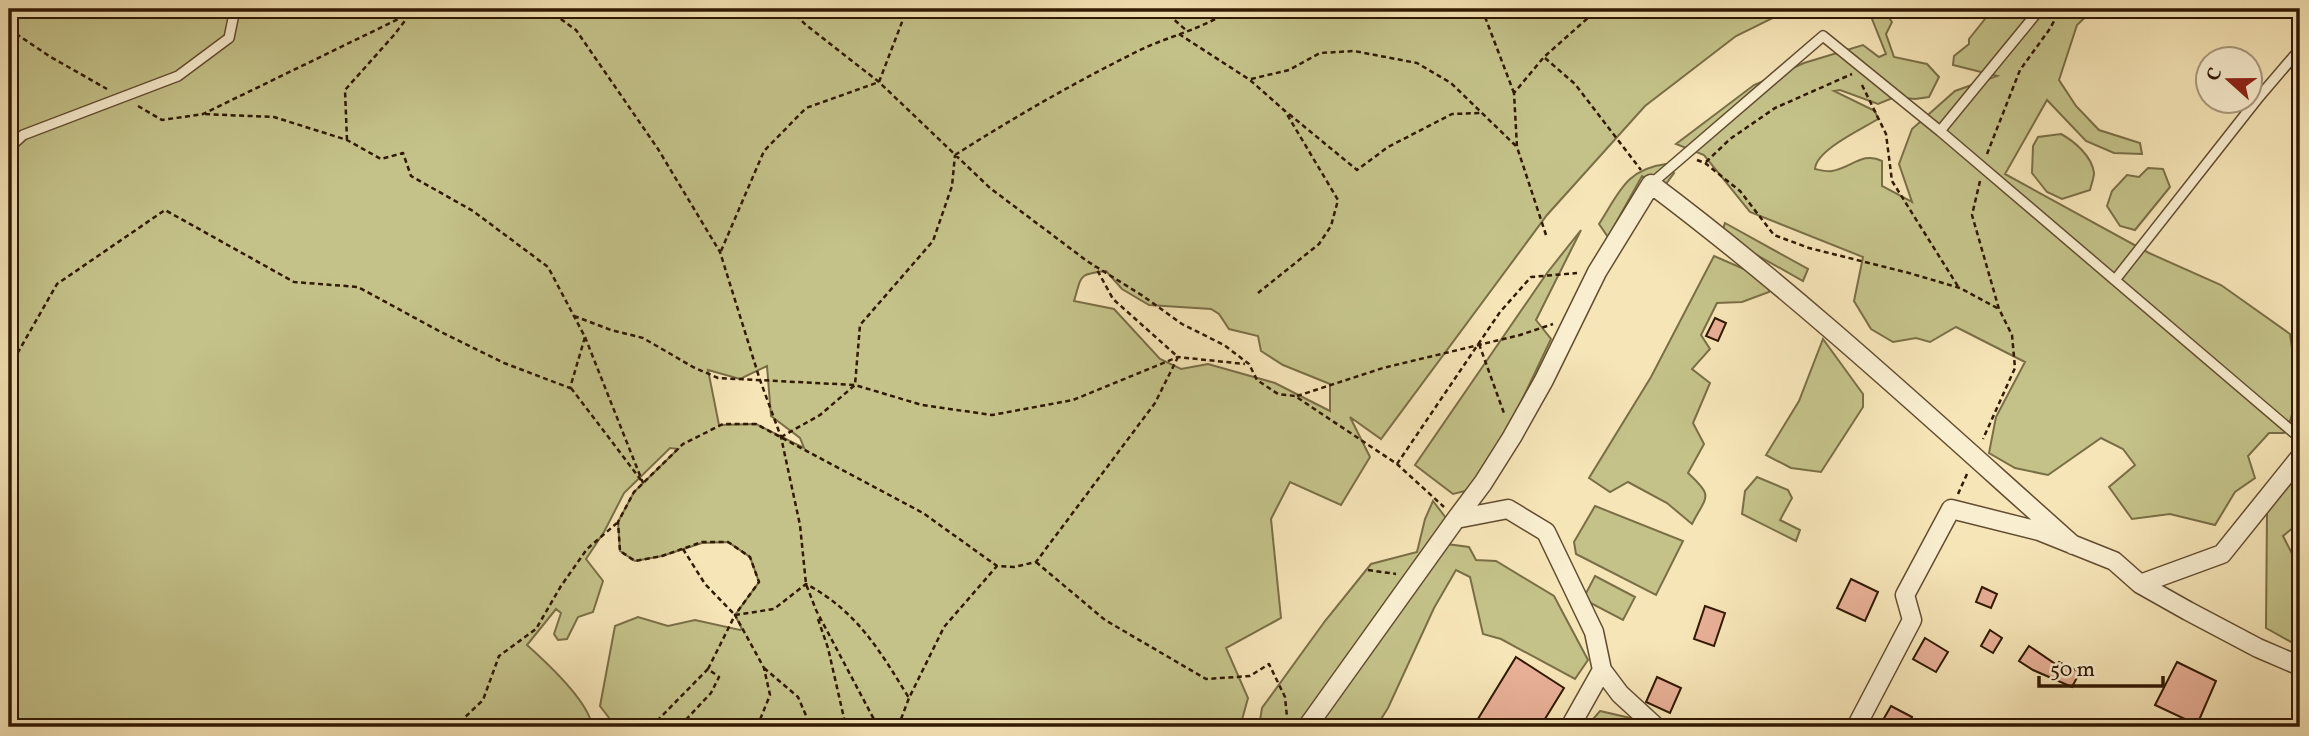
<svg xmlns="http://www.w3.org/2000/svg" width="2309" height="736" font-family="Vollkorn,serif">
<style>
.green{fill:#c4c289;stroke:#7a6e46;stroke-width:2;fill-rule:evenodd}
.building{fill:#e8b097;stroke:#311903;stroke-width:2}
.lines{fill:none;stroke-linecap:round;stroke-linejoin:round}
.lane-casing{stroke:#624c30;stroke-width:12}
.street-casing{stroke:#624c30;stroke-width:21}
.path{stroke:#311903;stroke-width:2.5;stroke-dasharray:5 3.5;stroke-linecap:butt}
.lane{stroke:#f9eed0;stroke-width:9}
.street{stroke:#f9eed0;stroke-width:18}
</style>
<rect width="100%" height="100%" fill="#f6e5b7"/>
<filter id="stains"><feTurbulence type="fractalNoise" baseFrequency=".00286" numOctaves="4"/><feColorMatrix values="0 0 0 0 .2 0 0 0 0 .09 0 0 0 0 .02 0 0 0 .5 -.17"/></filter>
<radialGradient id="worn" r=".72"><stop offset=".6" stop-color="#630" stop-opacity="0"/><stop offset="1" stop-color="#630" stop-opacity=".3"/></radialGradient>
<path class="green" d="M9,9H1791L1736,36L1645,106L1547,215L1381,439L1350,417L1370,457L1341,505L1290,482L1271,519L1281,618L1226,648L1248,698L1240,727H616L600,706L615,626L638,617L668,626L695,620L740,630L742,629L735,615L759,582L750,557L728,542L702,543L662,556L635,561L620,551L618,522L634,492L678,449L670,448L624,493L604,532L586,559L603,581L593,612L578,617L567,639L558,640L554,634L561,613L556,609L527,645C546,662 590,702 592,727H9ZM1106,271L1122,289L1149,305L1211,309L1219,314L1229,329L1258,336L1261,351L1283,365L1330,384V411L1275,383L1208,364L1181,369L1160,359L1114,309L1074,301C1082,275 1078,274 1106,271ZM767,366L771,416L800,438L804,448L756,424L719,425L708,370L740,379Z
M1868,9H1883L1892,22L1886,34L1894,57L1927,64L1939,77L1929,97L1915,99L1895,97L1878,104L1840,90L1834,91L1875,111L1878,119C1862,129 1816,150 1815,169C1820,170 1827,172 1832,171C1851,168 1863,151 1882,161V186L1912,202L1899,164L1912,129L1955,91L1997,76L1953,65L1954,56L1969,44V39L1993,9H2094L2077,25L2059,80L2076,106L2099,130L2140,143L2142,154L2114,153L2086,141L2047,100L2005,174L2149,253L2221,285L2290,334C2294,361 2301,409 2284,433H2269L2248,456L2255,478L2235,492L2215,525L2170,514L2132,519L2109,487L2135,465L2123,449L2101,438L2048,475L2015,468L1989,453L1996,417L2025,362L1956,327L1930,342L1916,338L1893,342L1871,329L1854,301L1863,257L1750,212L1704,155L1676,144L1754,85L1804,63L1863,45L1879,57L1886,54Z
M2061,134C2074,141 2092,156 2094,173C2094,178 2091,185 2090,190L2062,199L2047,192L2032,173L2033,146L2038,137Z
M1666,164L1674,173L1663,188L1642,176L1608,237L1599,224C1619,193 1626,169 1666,164Z
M2148,168L2163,169L2170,187L2135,230L2120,226L2107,206L2112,191L2127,175L2139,177Z
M1725,223L1808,269L1803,281L1721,235Z
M1581,230L1536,320L1551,339L1504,438L1486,486L1453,494L1415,465L1547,273Z
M1714,256L1774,282L1769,292L1742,302L1717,303L1701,335L1710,349L1692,369L1710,383L1693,423L1704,444L1688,473C1714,497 1707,495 1692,524L1667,503L1628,482L1610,492L1589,478L1651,377Z
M1823,339L1863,394V407L1821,472L1791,468L1766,455L1799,401Z
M2300,458V522L2283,536L2300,569V647L2266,628L2267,513Z
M1757,477L1788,490L1792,498L1780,520L1800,530L1796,541L1742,514L1745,491Z
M1433,501L1446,518L1447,544L1469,547L1476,560L1496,561L1554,596L1588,660L1575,679L1501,639L1483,634L1470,577L1456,570L1434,608L1388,708L1376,727H1259L1262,708L1325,621L1371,564L1417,552L1425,519Z
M1595,506L1683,541L1656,595L1576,554L1574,542Z
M1595,576L1635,597L1623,620L1583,599Z
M1600,711L1639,720L1643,727H1586Z"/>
<path class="building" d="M1715,318L1726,323L1718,341L1706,336Z
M1851,579L1878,592L1865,621L1837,608Z
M1982,587L1997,594L1991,608L1976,602Z
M1705,606L1725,613L1714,646L1694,639Z
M1990,630L2002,638L1993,653L1981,646Z
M1925,638L1948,652L1936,672L1913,659Z
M2029,646L2057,665L2059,662L2080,672L2072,687L2033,670L2019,661Z
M1516,657L1564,688L1540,727H1473Z
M2177,662L2216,681L2196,727L2183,724L2185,719L2155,705Z
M1657,677L1681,688L1670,713L1646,702Z
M1891,706L1912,717L1907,727H1879Z"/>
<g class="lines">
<g class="lane-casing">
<path id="lane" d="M1940,131L2300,438
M9,148L23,135L178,76L229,38L235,9
M1651,184L1823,36L1940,131L2040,9
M2115,280L2259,97L2300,49"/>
</g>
<g class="street-casing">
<path id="street" d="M1456,519L1483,483L1512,437L1544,380L1597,272L1651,184C1799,295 1935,422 2073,545
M2140,584L2222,554L2300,457
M1307,727L1456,519L1508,509L1546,532L1594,632L1602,670L1620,694L1656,727
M1570,727L1602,670
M1856,727L1912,620L1905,595L1951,509L2039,531L2114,561L2140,584L2188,611L2258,648L2300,666"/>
</g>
<path class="path" d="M547,9L576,30L658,149L720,252L760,380L781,437L800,525L806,584L816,610L878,727
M790,9L806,25L879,82L990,188L1087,261L1143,296L1182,324L1224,345L1249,364L1257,380L1278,394L1295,396L1397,464L1444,507
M1162,9L1187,31
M1482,9L1514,93
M9,29L49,56L107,89
M1179,34L1250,80L1285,111L1338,200L1331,226L1319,244L1258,293
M1545,58L1575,84L1641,170
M1251,79L1289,70L1320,53L1354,51L1417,63L1451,83L1517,147
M1862,85L1886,134L1892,181L1959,288
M138,106L162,120L203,114L419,9
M1289,114L1357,170L1388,147L1452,114L1481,113
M347,140L345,90L394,35L414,9
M1987,154L2020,70L2049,30L2061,9
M955,155C1013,118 1072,84 1134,53C1167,36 1202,30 1232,9
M1697,160L1705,163L1740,191L1774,235L1809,248L1909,273L1960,288L1999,309
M1706,162L1730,139L1775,108L1852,74
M1980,181L1972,215L1999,309L2012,335L2015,368L1983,439
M1546,235L1517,147L1514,93L1544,57L1598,9
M721,251L764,151L806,108L879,82L907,9
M574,316L611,330L643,338L693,367L718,378L855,385L860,325L933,241L952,186L955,155
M585,337L643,483
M1479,344L1505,416
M9,368L57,284L165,210L294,282L358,287L439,331L504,363L570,388L585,337L548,267L473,211L411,176L403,153L381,159L347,140L274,117L203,114
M571,388L641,480
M1297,396L1383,368L1520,335L1553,324
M781,437L820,415L855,385L922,405L992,415L1073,400L1178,357L1245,364
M1397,464L1500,312L1531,277L1577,273
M1958,494L1967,474
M683,549L705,584L735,615
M1036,562L1105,620L1206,679L1250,676L1269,664L1285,697L1288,727
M1368,570L1396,574
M735,615L774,609L806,584C857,611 880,651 909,698
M818,619L828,648L846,727
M764,668L798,697L811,727
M708,669L735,615
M443,727L461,721L483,700L499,656L536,629L561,586L587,549L617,523
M651,727L708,669L719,677L711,693L679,727
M757,727L770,695L764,668L735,615L759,582L750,557L728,542H702L662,556L635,561L620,551L618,522L634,492L683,444L723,424H756L923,513L997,566L1014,567L1036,562L1155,403L1178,357L1113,299L1095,266
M898,727L909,698L944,627L997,566"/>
<use href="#lane" class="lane"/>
<use href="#street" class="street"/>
</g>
<rect width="2309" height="736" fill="none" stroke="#f6e5b7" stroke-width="35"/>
<rect x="10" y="10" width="2288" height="715" fill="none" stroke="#311903" stroke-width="3.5"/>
<rect x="18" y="18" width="2274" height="701" fill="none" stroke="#311903" stroke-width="2"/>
<g transform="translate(2229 80) rotate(291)"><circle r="33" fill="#f9eed0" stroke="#a9997e" stroke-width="2"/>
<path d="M0-5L12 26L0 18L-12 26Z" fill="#8f2418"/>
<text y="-10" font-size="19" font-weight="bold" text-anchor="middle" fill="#311903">С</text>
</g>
<path d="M2039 676v10h124v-10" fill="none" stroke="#311903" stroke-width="3.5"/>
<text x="2050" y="676" font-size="21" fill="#311903" stroke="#f9eed0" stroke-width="5" paint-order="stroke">50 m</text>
<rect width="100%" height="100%" filter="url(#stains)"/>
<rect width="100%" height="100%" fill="url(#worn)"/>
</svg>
